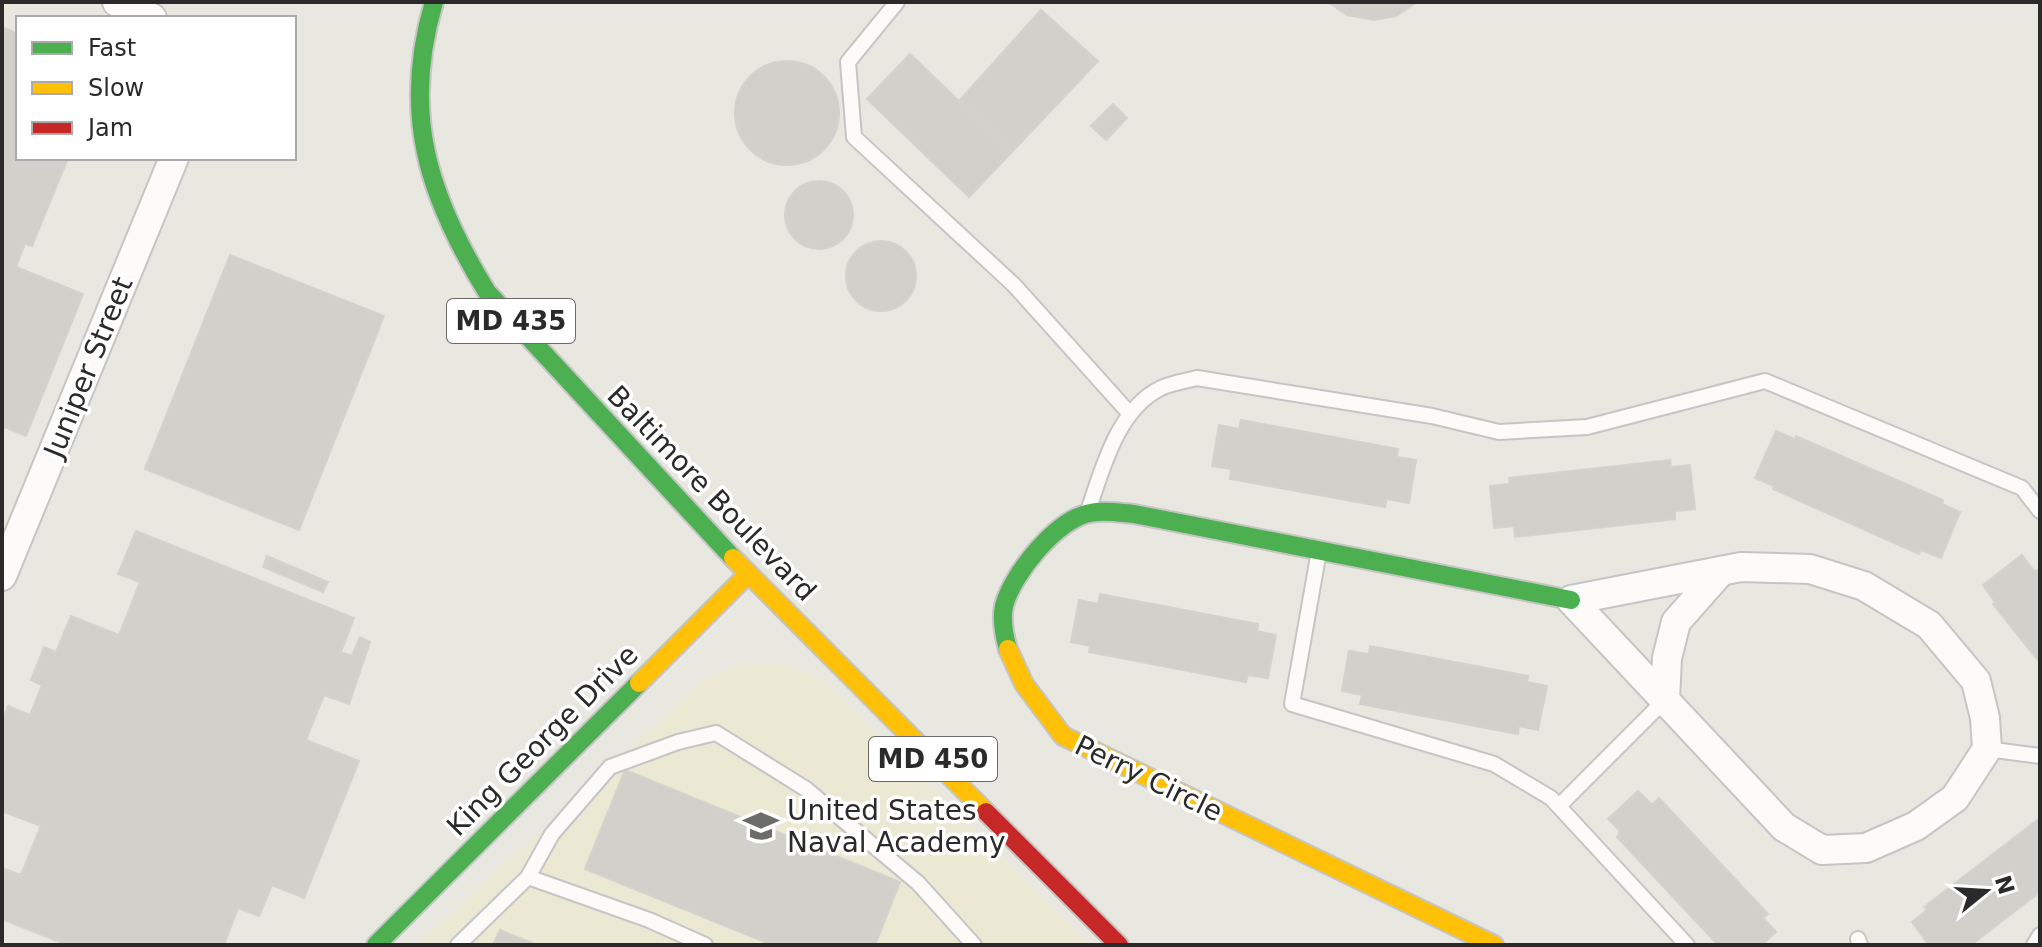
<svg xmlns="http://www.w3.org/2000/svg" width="2042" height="947" font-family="'DejaVu Sans',sans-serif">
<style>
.education{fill:#ebe9d4}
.building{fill:#d1d0cb;stroke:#d3d2cc;stroke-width:2}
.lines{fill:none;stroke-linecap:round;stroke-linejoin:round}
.lane-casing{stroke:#c6c5c5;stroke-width:18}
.street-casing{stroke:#c6c5c5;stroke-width:32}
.fast-casing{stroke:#c6c5c5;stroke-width:22}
.slow-casing{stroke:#c6c5c5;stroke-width:22}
.jam-casing{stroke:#c6c5c5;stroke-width:22}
.lane{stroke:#fcfbfa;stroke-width:14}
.street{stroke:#fcfbfa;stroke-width:28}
.fast{stroke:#4caf50;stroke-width:18}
.slow{stroke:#ffc107;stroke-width:18}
.jam{stroke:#c62828;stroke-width:18}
.labels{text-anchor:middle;stroke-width:7;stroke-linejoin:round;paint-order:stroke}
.shield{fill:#fff;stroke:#6a6a6a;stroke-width:2}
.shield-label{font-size:26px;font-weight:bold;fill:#2a2a2a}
.street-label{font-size:28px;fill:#2a2a2a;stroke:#fff}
.poi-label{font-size:28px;fill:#2a2a2a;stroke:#fff;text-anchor:start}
</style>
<rect width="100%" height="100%" fill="#e8e7e0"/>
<path class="education" d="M746,663L785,664L824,681L1091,945H417L708,677Z"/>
<path class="building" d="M1328,2H1417L1396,16L1374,20L1347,15Z
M1041,10L1098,61L1012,152L959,101Z
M2,27L18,34V158H68L32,246L25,244L16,267L83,294L26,436L2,426Z
M910,54L1012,152L969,197L867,99Z
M735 113a52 52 0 1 1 104 0a52 52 0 1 1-104 0Z
M1113,104L1127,118L1106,140L1091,126Z
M785 215a34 34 0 1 1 68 0a34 34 0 1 1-68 0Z
M846 276a35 35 0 1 1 70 0a35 35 0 1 1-70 0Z
M230,255L384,316L299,530L145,469Z
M1241,420L1398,449L1397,457L1416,460L1409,503L1387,499L1385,507L1230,479L1231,469L1212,466L1219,425L1239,429Z
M1776,431L1795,439L1796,436L1943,500L1942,504L1960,512L1941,558L1921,550L1919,554L1773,489L1774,486L1755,478Z
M1670,460L1671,467L1690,465L1695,509L1675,511V519L1515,537L1514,526L1494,528L1490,486L1510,484L1509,478Z
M136,531L354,618L341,652L352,656L360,637L370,642L349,704L324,695L306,740L359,761L304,898L272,885L259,916L238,908L224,945H67L2,919V868L21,875L41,826L2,811V722L8,706L30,715L42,685L31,680L44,647L56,652L71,616L119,635L140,582L118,574Z
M2022,555L2034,571L2040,570V663L1993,604L1995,602L1983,585Z
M267,556L328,582L323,592L263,567Z
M1100,594L1258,624L1257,631L1276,635L1268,678L1248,675L1246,682L1089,652L1090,646L1071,642L1079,600L1098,604Z
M1370,646L1528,676L1527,682L1547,686L1538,730L1519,726L1518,734L1512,733L1360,704L1362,695L1342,691L1349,651L1369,654Z
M625,770L900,882L875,945H772L585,869Z
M1638,791L1652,805L1659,798L1768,914L1763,918L1776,932L1762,945H1718L1617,837L1620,831L1608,819Z
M2040,818V892L1971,945H1929L1912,922L1927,910L1924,907Z
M500,930L537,945H493Z"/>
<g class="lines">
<g class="lane-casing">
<path id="lane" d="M897,2L848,62L854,137L1014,285L1130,414
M1089,508C1103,467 1118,409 1161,388C1172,383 1185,381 1197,378L1432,416L1499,432L1587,427L1765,381L2022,488L2040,511
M1319,551L1292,704L1494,764L1551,798L1687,945
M1987,749L2040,756
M1559,806L1665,700
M528,877L649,920L705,945
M1858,939L1860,945
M458,945L528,877L552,834L610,767L678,742L716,733L806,789L918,883L974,945
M2034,945L2040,935"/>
</g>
<g class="street-casing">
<path id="street" d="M117,2L152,18
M1741,567L1810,569L1864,586L1929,625L1976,681L1985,718L1987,749L1955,798L1916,826L1866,848L1822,850L1784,827L1571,600Z
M2,576L174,158
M1665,700L1667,658L1676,622L1721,571"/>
</g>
<g class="fast-casing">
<path id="fast" d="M434,2C401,113 428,196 487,292L733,558
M1008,649C1004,635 1001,620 1004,606C1012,574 1057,519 1090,513C1105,510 1120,513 1134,514L1571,600
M376,945L639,683"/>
</g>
<g class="slow-casing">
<path id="slow" d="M733,558L986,812
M1008,649L1024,684L1063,736L1494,945
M639,683L748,574"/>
</g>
<g class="jam-casing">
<path id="jam" d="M986,812L1119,945"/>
</g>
<use href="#lane" class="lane"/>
<use href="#street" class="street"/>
<use href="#fast" class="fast"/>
<use href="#slow" class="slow"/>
<use href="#jam" class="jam"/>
</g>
<defs>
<g id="university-bare" transform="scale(2.76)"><path d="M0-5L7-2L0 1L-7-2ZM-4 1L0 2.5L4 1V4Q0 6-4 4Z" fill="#6c6c6a" stroke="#fff" stroke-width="2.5" paint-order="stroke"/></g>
</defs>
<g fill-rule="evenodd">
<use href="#university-bare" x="761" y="826"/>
</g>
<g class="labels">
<g class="shield">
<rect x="447" y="299" width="128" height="44" rx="6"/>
<rect x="869" y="737" width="128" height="44" rx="6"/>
</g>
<g class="shield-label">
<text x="511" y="330">MD 435</text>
<text x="933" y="768">MD 450</text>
</g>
<g class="street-label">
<text transform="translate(88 367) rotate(-68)" y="10">Juniper Street</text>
<text transform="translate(712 493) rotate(46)" y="10">Baltimore Boulevard</text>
<text transform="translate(542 740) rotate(-45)" y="10">King George Drive</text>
<text transform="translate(1149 778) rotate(26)" y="10">Perry Circle</text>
</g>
<g class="poi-label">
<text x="787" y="820">United States<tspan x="787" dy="32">Naval Academy</tspan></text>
</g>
</g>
<rect width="2042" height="947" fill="none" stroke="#2a2a2a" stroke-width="8"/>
<rect x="16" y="16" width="280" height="144" fill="#ffffff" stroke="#aaaaaa" stroke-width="2"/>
<rect x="32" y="42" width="40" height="12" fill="#4caf50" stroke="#aaaaaa" stroke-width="2"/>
<text x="88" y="56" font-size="24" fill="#2a2a2a">Fast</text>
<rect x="32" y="82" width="40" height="12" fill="#ffc107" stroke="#aaaaaa" stroke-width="2"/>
<text x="88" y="96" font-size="24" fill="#2a2a2a">Slow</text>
<rect x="32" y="122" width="40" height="12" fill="#c62828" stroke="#aaaaaa" stroke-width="2"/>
<text x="88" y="136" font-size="24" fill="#2a2a2a">Jam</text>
<g transform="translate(1986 891) rotate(72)" stroke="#ffffff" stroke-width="6" paint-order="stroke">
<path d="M0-6L14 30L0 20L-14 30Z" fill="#2a2a2a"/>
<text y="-12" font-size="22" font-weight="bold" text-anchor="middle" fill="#2a2a2a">N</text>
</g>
</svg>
